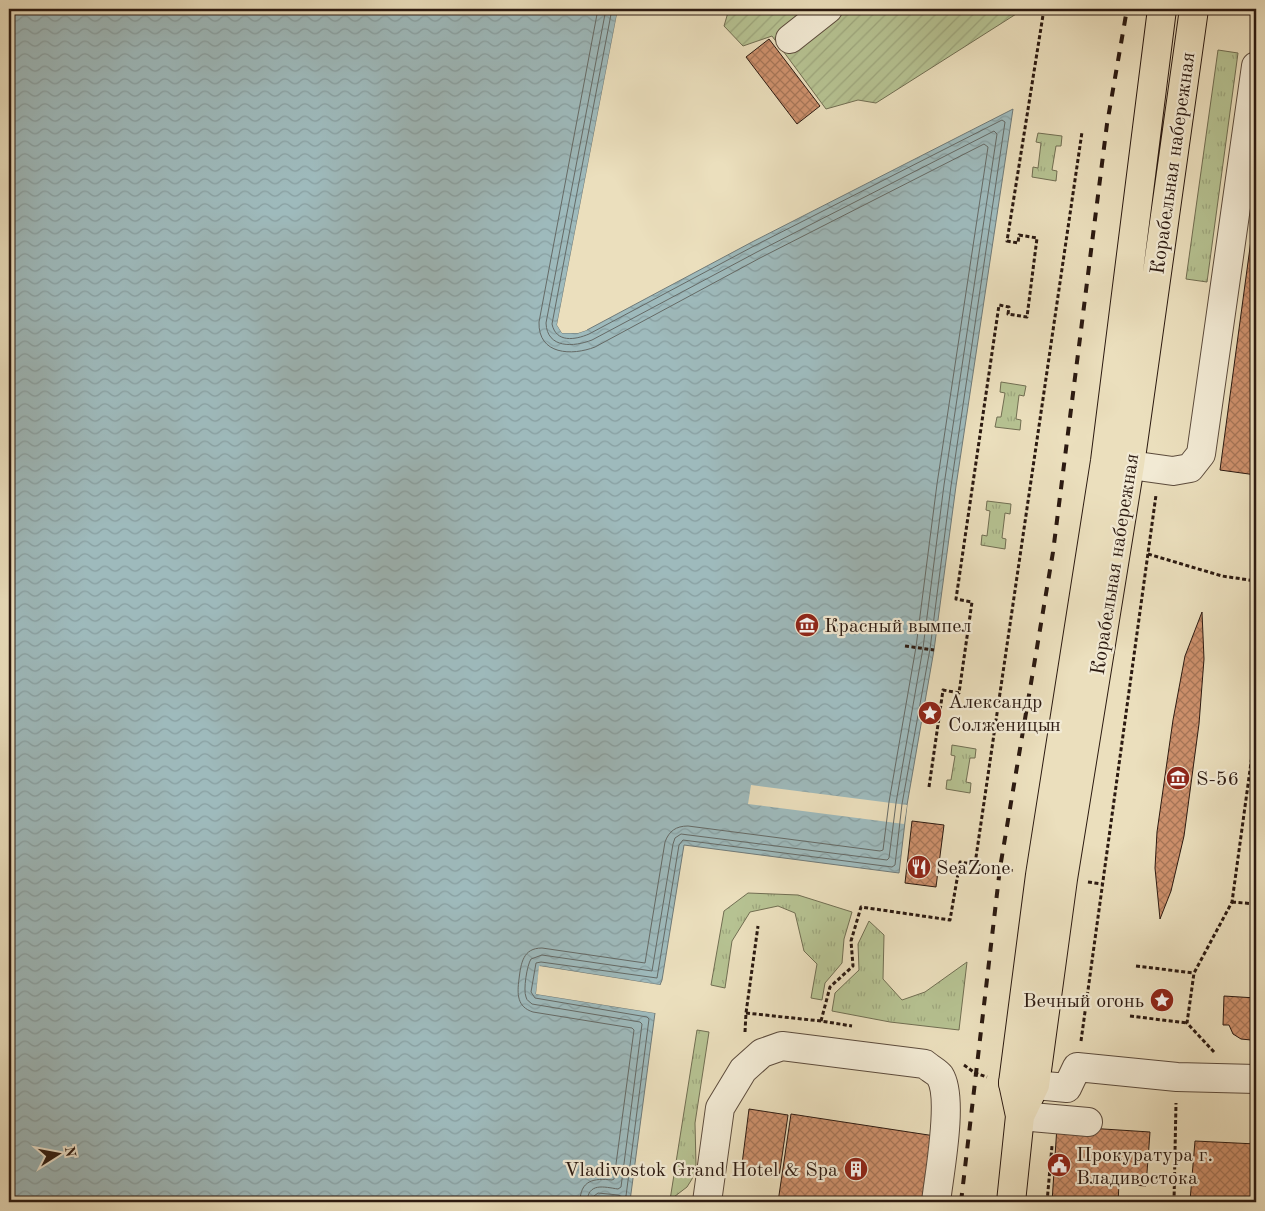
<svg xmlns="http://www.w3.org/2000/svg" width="1265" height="1211" font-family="'Old Standard TT',serif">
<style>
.grass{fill:url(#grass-tufts);stroke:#716e52}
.garden{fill:url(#garden-furrows);stroke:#716e52}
.water{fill:url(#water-waves);stroke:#707a78}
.pier{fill:#ebdfbd}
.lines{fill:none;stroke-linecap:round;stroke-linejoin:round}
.shore{stroke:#656a66;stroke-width:1}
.building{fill:url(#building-cross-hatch);stroke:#2c1a11}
.minor-casing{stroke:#5c4b3c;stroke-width:30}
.major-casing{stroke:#2c1a11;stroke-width:30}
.path{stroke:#2c1a11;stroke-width:3;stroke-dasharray:4 2.5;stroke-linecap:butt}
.minor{stroke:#f2ead4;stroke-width:28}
.major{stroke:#ebdfbd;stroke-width:28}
.rail{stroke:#2c1a11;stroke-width:4;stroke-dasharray:9 9;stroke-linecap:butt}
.labels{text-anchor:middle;stroke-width:4.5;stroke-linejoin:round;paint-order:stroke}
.street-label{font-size:20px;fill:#2c1a11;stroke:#f2ead4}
.poi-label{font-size:20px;fill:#2c1a11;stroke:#f2ead4;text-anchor:start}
</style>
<defs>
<pattern id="grass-tufts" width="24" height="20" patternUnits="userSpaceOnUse" patternTransform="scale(1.25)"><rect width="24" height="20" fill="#b6c292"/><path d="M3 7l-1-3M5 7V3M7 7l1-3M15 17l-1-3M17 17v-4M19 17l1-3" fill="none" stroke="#9da67d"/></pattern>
<pattern id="garden-furrows" width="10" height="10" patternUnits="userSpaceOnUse" patternTransform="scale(1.25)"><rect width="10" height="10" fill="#b6c292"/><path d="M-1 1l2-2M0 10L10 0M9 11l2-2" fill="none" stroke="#9da67d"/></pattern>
<pattern id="water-waves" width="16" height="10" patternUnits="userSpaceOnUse" patternTransform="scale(1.25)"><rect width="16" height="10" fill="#9ebabc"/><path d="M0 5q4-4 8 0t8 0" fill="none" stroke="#889fa1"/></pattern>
<pattern id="building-cross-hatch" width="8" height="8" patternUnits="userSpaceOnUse" patternTransform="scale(1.25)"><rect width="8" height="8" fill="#ce916d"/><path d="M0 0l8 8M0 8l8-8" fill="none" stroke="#a77658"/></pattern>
</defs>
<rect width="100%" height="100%" fill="#ebdfbd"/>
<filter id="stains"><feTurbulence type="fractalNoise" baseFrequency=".004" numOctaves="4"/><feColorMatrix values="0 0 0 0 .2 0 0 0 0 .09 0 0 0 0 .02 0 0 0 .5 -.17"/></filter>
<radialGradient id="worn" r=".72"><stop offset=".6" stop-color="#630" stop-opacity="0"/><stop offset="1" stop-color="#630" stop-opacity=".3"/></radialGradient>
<path class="grass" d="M1218,50L1238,53L1207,282L1186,279Z
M1038,133L1062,136L1061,146H1056L1052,170L1057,171L1056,181L1032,177L1033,167L1038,168L1041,143L1036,142Z
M1001,382L1026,386L1024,396L1019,395L1016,419L1021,420L1020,430L995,427L997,417H1001L1005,393L1000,392Z
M987,501L1011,504L1010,514L1005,513L1002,538L1006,539L1005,549L981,545L982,535L987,536L990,511L986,510Z
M952,745L976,749L975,758H970L966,782L971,783L970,793L946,789L947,780H951L955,756L951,755Z
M748,893L798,895L852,912L844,939L842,963L825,983L822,1000L811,998L817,964L804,951L795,913L778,906L750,912L732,941L725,988L711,985L724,911Z
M869,921L884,935L883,979L902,1000L925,992L967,962L959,1030L890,1022L832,1011L835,993L859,970L858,944Z
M697,1030L709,1032L695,1123L696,1165L692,1179L687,1187L670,1200Z"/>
<path class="garden" d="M729,9H1024L876,103L858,100L826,109L772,36L743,46L724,26Z"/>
<path class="water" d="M9,9H618L557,325L562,333H578L587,330L752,242L1013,109L956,486L934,650L907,805L899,873L684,845L662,980L660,985L540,966L536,994L655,1013L630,1201L599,1198L598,1202H9Z"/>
<path class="pier" d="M618,9H620L560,325L564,331H578L587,327V330L578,333H562L557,325Z
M751,785L907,805L904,824L748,804Z
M539,966L660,985V987L541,969L539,992L656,1010L655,1013L536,994Z"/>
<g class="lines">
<path class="shore" d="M580,1202C580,1180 594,1178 612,1180L614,1179L634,1030L632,1028L533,1012C517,1007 517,994 519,979C521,963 523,948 542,948L645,963L665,842C669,831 676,826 688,826L880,851L883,850L889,802L916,647L937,484L988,147L984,144L760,258L595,347C572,356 538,355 539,322L598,9
M587,1202C588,1182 604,1187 618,1189L621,1187L642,1024L640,1022L532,1004C529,1001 527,1001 526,997C523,990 527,965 531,959L542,955L652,971L673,844L675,838L681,834L887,860L889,858L896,803L923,648L944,485L997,134L994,131L757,252L592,340C574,347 547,349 546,323L606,9
M593,1202L594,1196L598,1193L618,1195L623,1197L626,1196L649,1019L647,1017L535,998L531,992L536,963L541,962L657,978L679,845L683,840L892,867L895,865L902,804L930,649L951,486L1005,122L1002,120L754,246L589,334C575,340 556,343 552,324L612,9"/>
</g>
<path class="building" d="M769,39L820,106L797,124L746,57Z
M1256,203V475L1220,470Z
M1202,612L1204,659L1199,724L1184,836L1171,891L1160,919L1155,868L1157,832L1173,720L1185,656Z
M912,821L944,825L936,887L905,883Z
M1224,996L1256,998V1037L1251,1040L1241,1039L1233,1034L1229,1025H1223Z
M749,1109L788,1115L779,1177L741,1172Z
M791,1114L935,1136L925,1202H778Z
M1057,1126L1150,1132L1146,1186L1119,1184L1118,1202H1052Z
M1195,1141L1256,1144V1202L1190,1201Z"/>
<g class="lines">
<g class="minor-casing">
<path id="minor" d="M790,39L828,9
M1130,465L1173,471L1190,468L1201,454L1256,66
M1013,1083L1067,1088L1077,1067L1177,1077L1256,1079
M1020,1116L1088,1122
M707,1202L720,1108L743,1070L762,1053L782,1046L925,1064C929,1068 937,1072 940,1076C954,1098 939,1175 936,1202"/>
</g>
<g class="major-casing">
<path id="major" d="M1020,1116L1035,1085L1063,879L1130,465L1194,9
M1011,1202L1020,1116L1013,1083L1040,875L1105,461L1162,9"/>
</g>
<path class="path" d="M1148,554L1222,576L1256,581
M905,646L934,650
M929,787L943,690L959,693L972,602L956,599L999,305L1009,307L1008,314L1027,317L1037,238L1019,235L1018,243L1007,241L1044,9
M975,864L1082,132
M1088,882L1102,884
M1232,902L1256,904
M1136,966L1194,973
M746,1013L821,1021L852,1026
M1130,1016L1187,1023
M821,1021L830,987L853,966L851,941L861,907L950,920L960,862L1015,871
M745,1032L746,1013L758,926
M1081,1041L1156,495
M1214,1052L1187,1023L1194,973L1232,902L1256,726
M964,1065L975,1073L987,1077
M1047,1202L1052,1146
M1174,1202L1176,1103"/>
<use href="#minor" class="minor"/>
<use href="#major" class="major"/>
<path class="rail" d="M961,1202L1000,868L1053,552L1107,124L1127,9"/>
</g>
<defs>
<g id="museum-disc" transform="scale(1.25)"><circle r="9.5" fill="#8f2418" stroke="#f2ead4"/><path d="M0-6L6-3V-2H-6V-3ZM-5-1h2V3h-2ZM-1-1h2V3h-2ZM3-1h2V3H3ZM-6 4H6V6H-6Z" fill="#fff"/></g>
<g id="sight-disc" transform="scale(1.25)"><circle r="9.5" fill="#8f2418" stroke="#f2ead4"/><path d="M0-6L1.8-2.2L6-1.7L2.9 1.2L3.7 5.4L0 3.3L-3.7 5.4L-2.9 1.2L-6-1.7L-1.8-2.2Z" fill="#fff"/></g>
<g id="restaurant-disc" transform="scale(1.25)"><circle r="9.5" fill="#8f2418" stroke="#f2ead4"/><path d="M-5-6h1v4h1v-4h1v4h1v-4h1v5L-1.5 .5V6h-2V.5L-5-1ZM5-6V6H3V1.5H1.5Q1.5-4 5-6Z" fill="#fff"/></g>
<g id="civic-disc" transform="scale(1.25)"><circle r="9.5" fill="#8f2418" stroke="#f2ead4"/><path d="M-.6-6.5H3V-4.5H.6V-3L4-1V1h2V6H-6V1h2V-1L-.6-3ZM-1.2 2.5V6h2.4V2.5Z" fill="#fff"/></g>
<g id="building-disc" transform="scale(1.25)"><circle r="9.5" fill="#8f2418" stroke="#f2ead4"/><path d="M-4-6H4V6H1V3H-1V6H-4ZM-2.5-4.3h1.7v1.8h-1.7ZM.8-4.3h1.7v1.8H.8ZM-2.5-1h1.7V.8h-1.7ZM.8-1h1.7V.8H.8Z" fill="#fff"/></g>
</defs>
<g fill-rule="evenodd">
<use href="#museum-disc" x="807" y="625"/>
<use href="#sight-disc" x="930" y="713"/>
<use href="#museum-disc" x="1178" y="778"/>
<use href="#restaurant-disc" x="919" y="867"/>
<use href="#sight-disc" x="1162" y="1000"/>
<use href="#civic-disc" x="1059" y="1165"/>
<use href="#building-disc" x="856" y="1169"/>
</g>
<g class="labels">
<g class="street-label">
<text transform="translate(1172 163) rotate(-82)" y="7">Корабельная набережная</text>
<text transform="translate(1114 564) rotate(-81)" y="7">Корабельная набережная</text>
</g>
<g class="poi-label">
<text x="824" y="632">Красный вымпел</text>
<text x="948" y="708">Александр<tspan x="948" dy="23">Солженицын</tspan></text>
<text x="1196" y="785">S-56</text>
<text x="936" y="874">SeaZone</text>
<text x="1144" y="1007" text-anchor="end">Вечный огонь</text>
<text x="1076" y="1161">Прокуратура г.<tspan x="1076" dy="23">Владивостока</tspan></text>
<text x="838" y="1176" text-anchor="end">Vladivostok Grand Hotel &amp; Spa</text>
</g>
</g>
<rect width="1265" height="1211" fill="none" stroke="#ebdfbd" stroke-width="30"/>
<rect x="10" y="10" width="1245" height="1191" fill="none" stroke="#2c1a11" stroke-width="2.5"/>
<rect x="15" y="15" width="1235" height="1181" fill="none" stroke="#2c1a11"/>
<g transform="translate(58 1154) rotate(79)" stroke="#f2ead4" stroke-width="4" paint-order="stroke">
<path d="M0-4L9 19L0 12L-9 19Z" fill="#2c1a11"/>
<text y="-8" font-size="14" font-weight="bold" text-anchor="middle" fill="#2c1a11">N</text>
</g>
<rect width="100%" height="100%" filter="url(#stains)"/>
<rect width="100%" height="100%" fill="url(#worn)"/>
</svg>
